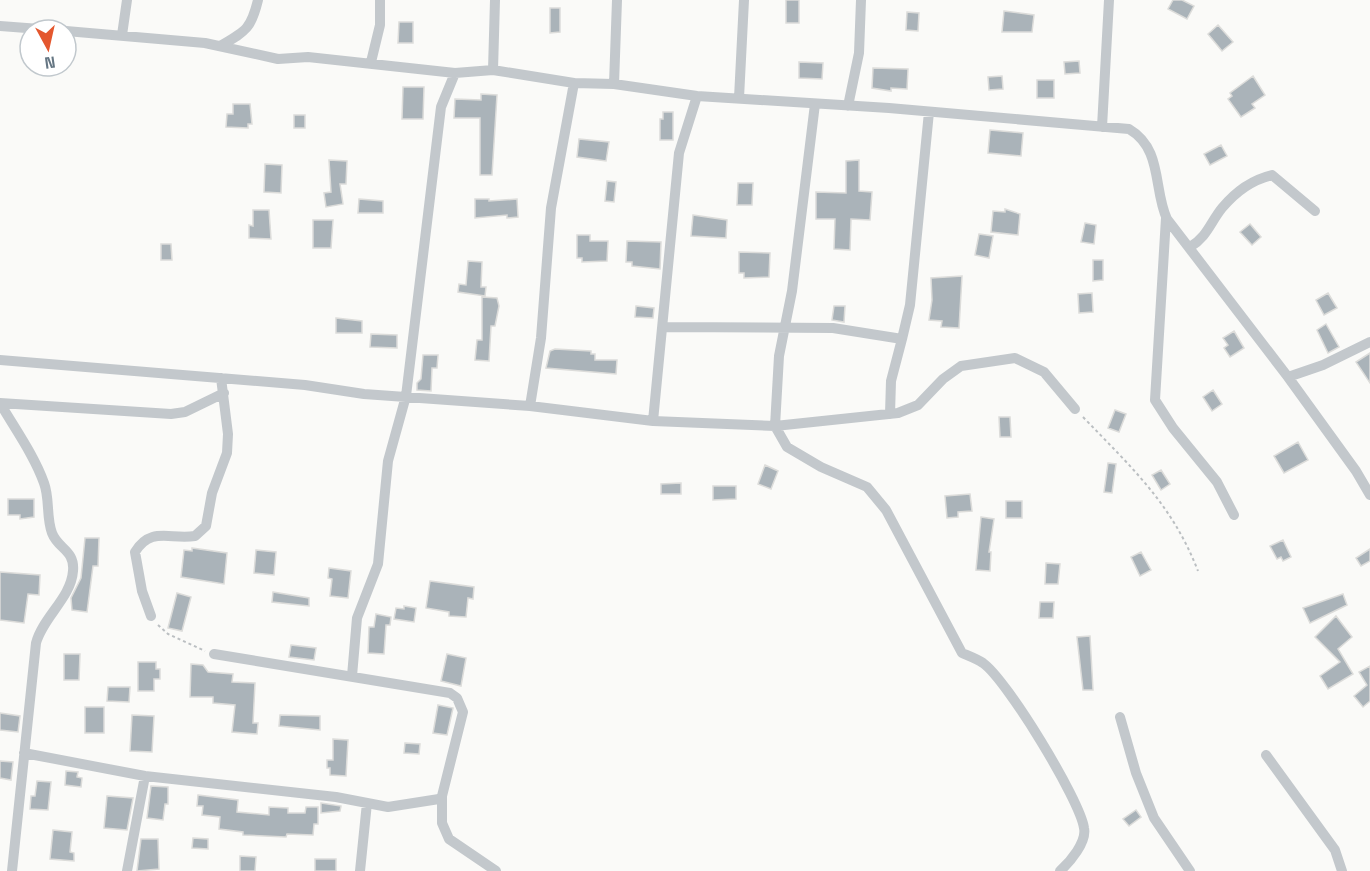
<svg xmlns="http://www.w3.org/2000/svg" width="1370" height="871" font-family="'Space Grotesk',sans-serif">
<style>
.building{fill:#aab3b9;stroke:#dcdcda;stroke-width:1.5}
.lines{fill:none;stroke-linecap:round;stroke-linejoin:round}
.path{stroke:#bbbfc2;stroke-width:2;stroke-dasharray:3 3;stroke-linecap:butt}
.minor{stroke:#c3c8cc;stroke-width:10}
</style>
<rect width="100%" height="100%" fill="#fafaf8"/>
<path class="building" d="M786,0H799V23H786Z
M1173,0H1182L1194,6L1187,19L1168,9Z
M550,8H560V32L550,33Z
M1004,11L1034,15L1032,32H1002Z
M907,12L919,13L918,31L906,30Z
M399,22H413V43H398Z
M1218,25L1233,42L1222,51L1208,34Z
M1079,61L1080,73L1065,74L1064,62Z
M799,62L823,63L822,79L799,78Z
M873,68L908,69L907,89L891,88V91L872,88Z
M1002,76L1003,89L989,90L988,77Z
M1253,76L1265,95L1252,104L1255,108L1241,117L1228,99L1232,96L1230,93Z
M1037,80H1054V98H1037Z
M403,87H424L423,119H402Z
M481,94L497,95L492,175H480V118H454L455,99L481,100Z
M233,104H250L252,124H248V128L226,127L227,114H233Z
M663,112H673V140H660V119H663Z
M294,115H305V128H294Z
M990,130L1023,133L1021,156L988,153Z
M579,139L609,142L606,161L577,157Z
M1221,145L1227,156L1210,165L1204,154Z
M329,160L347,161L346,184H340L343,204L326,207L324,193L331,192Z
M859,160V191L872,192L870,220L851,219L850,250L834,249L835,219H816V192L846,193V161Z
M265,164L282,165L281,193L264,192Z
M607,181L616,182L614,202L605,201Z
M738,183H753L752,205H737Z
M359,199L383,201V213H358Z
M475,199H489V201L517,199L518,217L507,218V215L475,218Z
M1005,209L1020,214L1018,235L991,232L993,211L1005,212Z
M253,210H269L271,239L249,238V225L253,226Z
M693,215L727,220L726,238L691,236Z
M313,220H333L331,248H313Z
M1085,223L1096,225L1094,244L1081,242Z
M1250,224L1261,237L1252,245L1240,232Z
M979,234L993,236L989,258L975,255Z
M577,235H590V241H608L607,261L582,262V258H577Z
M627,241L661,242L660,269L632,266V262H626Z
M161,244H171L172,260H161Z
M739,252L770,253L769,277L744,278V273H739Z
M1093,260H1103V280L1093,281Z
M468,261L482,262L481,287H486L485,296L458,292L459,284L466,285Z
M962,276L959,328L941,327L942,321L929,320L932,300L931,278Z
M1092,293L1093,312L1079,313L1078,294Z
M1328,293L1337,308L1324,315L1316,300Z
M482,297L497,298L499,306L495,326H491L489,361L475,360L477,340H482Z
M636,306L654,308L653,318L635,317Z
M834,306H845L844,322L832,320Z
M336,318L362,321V333H336Z
M1326,324L1339,347L1328,353L1317,330Z
M1234,331L1244,348L1230,357L1224,348L1228,345L1223,338Z
M371,334L397,335V348L370,347Z
M555,349L591,351V354H595V360H617L616,374L546,368L550,351Z
M1370,353V383L1356,362Z
M423,355H438L437,368H432L431,391L417,390V383L421,379Z
M1213,390L1222,404L1212,411L1203,397Z
M1115,410L1126,414L1119,432L1108,428Z
M999,417H1010L1011,437H1000Z
M1298,442L1308,460L1284,473L1274,456Z
M1108,463L1116,464L1112,493L1104,492Z
M765,465L778,471L771,489L758,484Z
M1161,470L1170,484L1161,490L1152,475Z
M681,483V494H661V484Z
M713,486H736V499L713,500Z
M970,494L972,511L958,512V517L947,518L945,496Z
M8,499H34V517L20,519V515H8Z
M1006,501H1022V518H1006Z
M981,517L994,519L989,552H991L990,571L976,570Z
M85,538H99L98,566H93L87,612L72,610L71,598L81,578Z
M1283,540L1291,557L1283,561L1281,557L1277,559L1270,546Z
M192,548L227,553L224,584L181,577L184,550L192,551Z
M1370,549V561L1361,566L1356,558Z
M256,550L276,552L274,575L254,573Z
M1141,552L1151,570L1140,576L1131,557Z
M1046,563L1060,564L1058,584H1045Z
M329,568L351,571L348,598L330,596L332,579L328,578Z
M0,572L40,575L39,595L28,594L24,623L0,620Z
M430,581L474,587L473,599L468,598L466,617L449,616V612L426,608Z
M273,592L309,598V606L272,602Z
M177,593L191,597L182,631L168,628Z
M1343,594L1347,605L1310,623L1303,608Z
M1040,602H1054L1053,618H1039Z
M404,606L416,608L414,622L394,619L396,608L404,609Z
M376,614L391,617L390,625H386L384,654L368,653L369,627H374Z
M1336,616L1352,637L1338,649L1353,674L1328,689L1320,676L1340,662L1315,637Z
M1090,636L1093,690H1083L1077,637Z
M291,645L316,648L314,660L289,657Z
M64,654H80L79,680H64Z
M447,654L466,658L461,686L441,681Z
M138,662H156V669H160V679H154V691H138Z
M191,664L203,665L208,672L233,674L232,682L255,683L253,723H258L257,734L232,732L235,705L213,703V697H190Z
M1370,666V701L1363,707L1354,696L1367,685L1359,672Z
M108,687H130L129,702L107,701Z
M438,705L453,708L447,735L433,733Z
M85,707H104V733H85Z
M0,713L20,716L18,732L0,730Z
M132,715L154,716L152,752L130,751Z
M280,715L320,716V730L279,726Z
M333,739L348,740L346,776L330,775V768H327V760H333Z
M405,743L420,744L419,754L404,753Z
M0,761L13,762L11,780L0,778Z
M66,771L78,772L77,777L82,778L81,787L65,785Z
M37,781L51,782L48,810L30,809L31,796H35Z
M151,786L168,787V804H165L163,820L147,818Z
M198,795L238,800L237,812L269,815V807L288,808V813H305L306,807H318V824H314L313,835L287,834L286,837L243,835V832L219,829L220,817L202,815L203,806H197Z
M107,796L133,798L127,830L104,828Z
M321,803L341,806L340,811L321,813Z
M1136,810L1141,817L1129,826L1123,819Z
M53,830L72,832L70,852L74,853V861L50,859Z
M193,838L208,839V849L192,848Z
M141,839H158L159,869L137,871Z
M240,856L256,857L255,871H240Z
M315,859H336V871H315Z"/>
<g class="lines">
<path class="path" d="M1083,417C1132,468 1172,504 1198,571
M158,625L168,634L205,651"/>
<path class="minor" d="M0,26L53,30
M66,31L205,43L278,59L308,57L455,73L441,107L406,396L388,461L378,564L357,618L352,676
M122,35L127,0
M220,46C246,31 251,29 258,0
M371,62L380,25V0
M493,70L495,0
M455,73L493,70L574,83L614,84L697,96L889,108L1129,129C1163,149 1153,189 1167,219L1288,377L1356,471L1370,495
M614,84L617,0
M739,98L744,0
M815,104L792,291L779,356L775,426L787,447L821,467L867,487L886,510L962,653C969,656 977,659 983,663C1007,680 1080,800 1084,828C1087,842 1070,862 1060,871
M848,106L859,53L861,0
M1102,127L1109,0
M1166,218L1155,400L1173,428L1217,482L1234,515
M1190,247C1207,237 1210,223 1222,208C1236,191 1251,180 1272,175L1315,211
M663,327L833,328L902,339L891,381L890,414
M902,339L910,305L929,112
M0,360L305,385L364,394L530,406L653,421L775,426L898,413L918,405L943,379L961,366L1015,358L1044,372L1075,409
M1288,377L1323,365L1370,342
M0,403C15,429 34,455 44,483C50,499 46,517 52,533C58,549 75,550 73,571C71,598 43,617 36,643L12,871
M0,403L171,414L185,412L224,393
M530,406L541,338L551,208L574,83
M653,421L679,153L697,96
M151,616L142,591L135,552C151,526 170,540 195,536L206,526L212,493L227,453L228,434L221,378
M1120,717L1136,773L1154,818L1190,871
M24,753L145,776L336,797L388,807L439,799L442,796L463,712L457,698L450,693L214,654
M1266,755L1335,850L1342,871
M442,796V823L449,839L496,871
M127,871L145,776
M360,871L367,803"/>
</g>
<g transform="translate(48 48) rotate(172)"><circle r="28" fill="#ffffff" stroke="#c1c8cd" stroke-width="1.5"/>
<path d="M0-4.5L10 22L0 15L-10 22Z" fill="#e4572e"/>
<text y="-9" font-size="16" font-weight="bold" text-anchor="middle" fill="#657683">N</text>
</g>
</svg>
